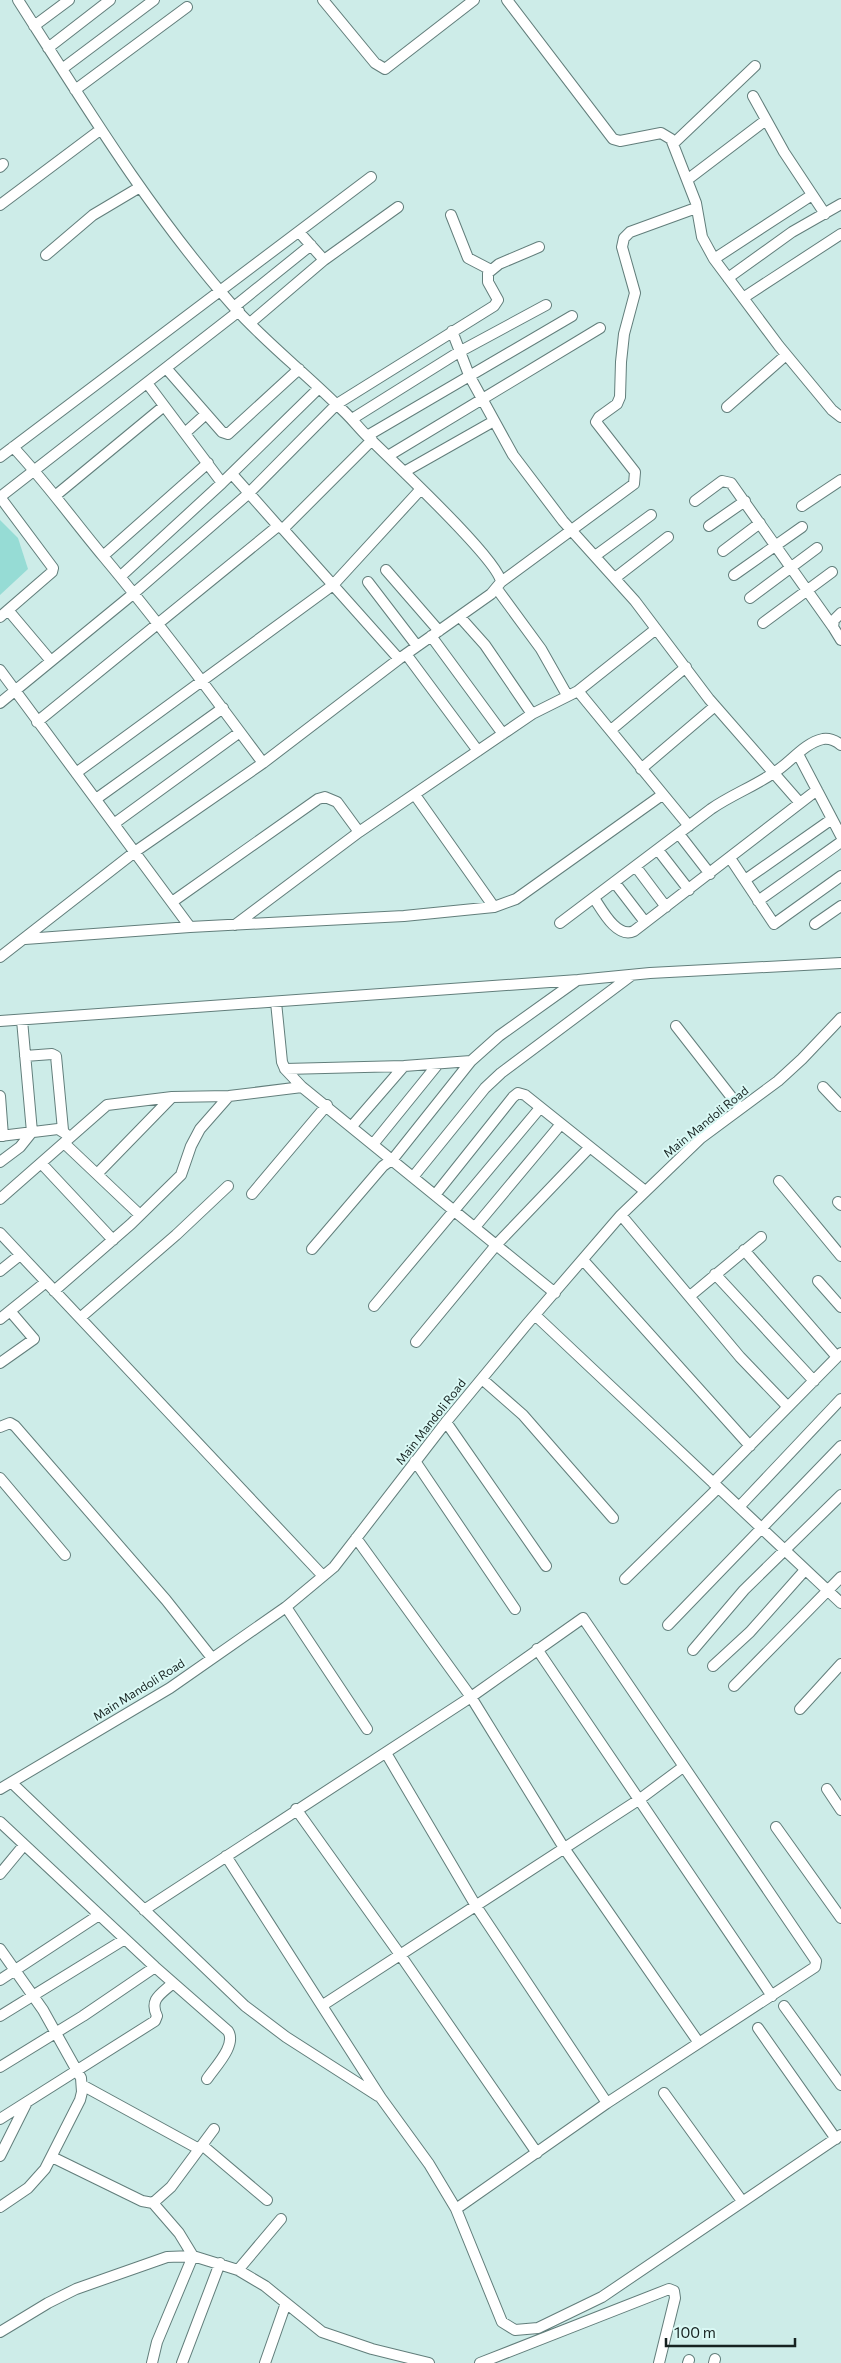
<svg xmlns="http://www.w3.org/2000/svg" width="841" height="2363" font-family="Commissioner,sans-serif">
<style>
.green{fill:#96dcd5}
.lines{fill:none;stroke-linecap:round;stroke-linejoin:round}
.minor-casing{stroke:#627e7b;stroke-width:12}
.minor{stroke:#fff;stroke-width:10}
.labels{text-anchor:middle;stroke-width:4;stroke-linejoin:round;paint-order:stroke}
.street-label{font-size:12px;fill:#162220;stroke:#daf9f5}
</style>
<rect width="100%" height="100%" fill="#cdece8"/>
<path class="green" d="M0,520L18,538L28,569L0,595Z"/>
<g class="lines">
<g class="minor-casing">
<path id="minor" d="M323,0L375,63L385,69L474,0
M507,0L613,139L620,141L661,133L671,139L696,203L702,237L714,259L779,346L832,410L841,417
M34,26L69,0
M48,48L110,0
M62,69L154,0
M75,90L187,7
M753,96L784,152L825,214
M673,144L755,66
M0,167L3,164
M687,180L766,120
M0,205L100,130
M451,215L468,258L491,270
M299,232L324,260
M46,255L93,215L140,187
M714,259L812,195
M728,278L792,232L841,204
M743,298L841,234
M234,307L311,245
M250,323L324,260L398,207
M452,331L469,375L513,455L563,521L635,601L709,699L800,803
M166,368L222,432L228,434L299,369
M147,383L222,483
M727,407L786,355
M352,419L459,352L546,305
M185,433L206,414
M367,436L572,316
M13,447C45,481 73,520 103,556C159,623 211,693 263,763
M388,456L600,328
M0,457L371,177
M404,472L494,421
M232,474L278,526
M55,496L164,406
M0,497L239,311
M0,497L53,568L52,572L0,617
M695,501L722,481L731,483L833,627
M802,506L841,480
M709,526L745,501
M283,529L399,659
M723,551L760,523
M103,556L208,463
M595,556L651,515
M386,570L439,631
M734,575L802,527
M121,576L222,483L319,388
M615,578L668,537
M368,582L417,646
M501,582L634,484L635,472L596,422L599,417L617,404L620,397L621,362L624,334L635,293L622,247L624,238L630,232L696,208
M497,589L541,649L567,695
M750,598L817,548
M8,610L51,661
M841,613L834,620L833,627L841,640
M460,617L485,645L532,714
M763,623L832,572
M431,636L503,734
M406,654L478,751
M0,670L190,927
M578,691L689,826
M0,703L133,594L248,494L337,404L494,306L498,300L488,282V273L499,264L539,247
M37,722L278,526L283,529L372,440
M611,730L686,667
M798,754L841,836
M641,769L715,706
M76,773L333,585L421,489
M415,795L494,907
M96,799L223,708
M115,823L240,732
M679,834L710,874
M658,850L689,890
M730,858L774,924L841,876
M636,867L666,907
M745,880L832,819
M615,883L645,922
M594,898C602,910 617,939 634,931L817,790
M758,901L841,842
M172,902L318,799L325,797L337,802L359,832
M560,923L711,809C731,795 755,786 775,772C791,762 804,743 823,739C830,738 836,741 841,745
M815,924L841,906
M235,925L359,832L532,714L578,691L656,629
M25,939L190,927L404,916L494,907L516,899L662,795
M0,957L136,851L263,763L399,659L491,594L501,582C498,559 389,458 367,436C357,426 349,415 338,406C304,372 265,342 233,306C150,212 85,105 18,0
M276,1002L282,1062L285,1069L302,1087L555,1293
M0,1021L578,980L650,973L841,963
M676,1026L740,1108
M25,1056L52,1054L56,1056L63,1130
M285,1069L404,1066L471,1061
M823,1087L841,1106
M0,1096L3,1136
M352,1126L404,1066
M0,1136L58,1129L66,1134
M64,1143L140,1215
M374,1143L438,1064
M0,1162L20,1147L32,1132L22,1020
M41,1163L113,1240
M97,1174L172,1097
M413,1177L485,1088L501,1073L632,975
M779,1181L841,1256
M252,1194L327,1105
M435,1195L513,1097L518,1093L525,1095L645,1191
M0,1199L107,1105L172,1097L229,1096L302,1087
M838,1202L841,1205
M621,1215L740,1357L788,1407
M475,1227L561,1124
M0,1233L323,1576
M312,1249L383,1166L393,1159L471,1061L499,1036L576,981
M744,1250L837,1357
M583,1260L750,1446
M0,1271L20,1255
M715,1274L814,1381
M818,1281L841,1307
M54,1291L131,1224L181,1175L191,1146L200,1129L229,1096
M690,1296L761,1237
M374,1306L540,1108
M535,1315L841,1603
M80,1318L176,1235L228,1186
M0,1319L46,1282
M416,1342L497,1244L590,1147
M0,1363L34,1339L10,1311
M482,1379L523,1415L613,1518
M446,1422L546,1566
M0,1427L10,1423L15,1426L166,1600L212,1658
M415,1461L515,1609
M0,1478L65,1555
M713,1483L841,1353
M739,1507L841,1399
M356,1538L471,1697L564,1848L699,2043
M625,1579L718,1488
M286,1607L367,1729
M668,1625L841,1446
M537,1649L772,1996
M693,1650L744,1590L841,1495
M713,1666L750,1632L805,1570
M734,1686L841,1577
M800,1709L841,1664
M386,1753L476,1906L607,2103
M12,1783L245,2006L286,2037L378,2096
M0,1789L170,1688L286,1607L334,1567L446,1422L527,1324L621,1215L701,1138L778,1081L802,1059L841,1018
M827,1789L841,1810
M296,1809L401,1956L537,2153
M0,1822L155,1967L228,2031C237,2045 215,2067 207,2079
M776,1827L841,1918
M0,1874L24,1845
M144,1910L471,1697L583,1618L816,1961L815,1967L607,2103L456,2209L429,2164L381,2098L226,1856
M0,1949L43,2010L81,2078L82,2092L80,2100L45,2169L28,2188L0,2207
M0,1980L99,1915
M323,2005L640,1799L683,1767
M784,2006L841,2085
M0,2016L125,1939
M758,2028L836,2139
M0,2067L83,2016L155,1967
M82,2085L199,2149
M664,2093L742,2201
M0,2119L155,2021L157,2016C149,1999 161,1994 173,1983
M202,2145L267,2200
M0,2156L26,2104
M52,2157L142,2201L153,2203L171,2187L214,2129
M456,2209L502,2322L515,2330L538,2328L602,2297L841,2135
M238,2270L281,2219
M0,2332L48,2303L76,2289L167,2257L193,2256L238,2270L265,2286L322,2332L372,2349L429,2363
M152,2363L157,2342L193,2256L179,2233L153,2203
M182,2363L220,2263
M265,2363L286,2303
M480,2363L669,2289L674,2291L675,2298L659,2363
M688,2363L689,2360
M714,2363L715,2359"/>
</g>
<use href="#minor" class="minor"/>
</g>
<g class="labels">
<g class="street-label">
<text transform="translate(706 1122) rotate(-39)" y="4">Main Mandoli Road</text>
<text transform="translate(431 1422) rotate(-52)" y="4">Main Mandoli Road</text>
<text transform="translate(139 1690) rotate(-32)" y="4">Main Mandoli Road</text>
</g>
</g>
<path d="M666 2338v8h129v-8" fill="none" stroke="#162220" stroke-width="2.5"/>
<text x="674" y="2338" font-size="15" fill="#162220" stroke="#daf9f5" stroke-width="4" paint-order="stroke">100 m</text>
</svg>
